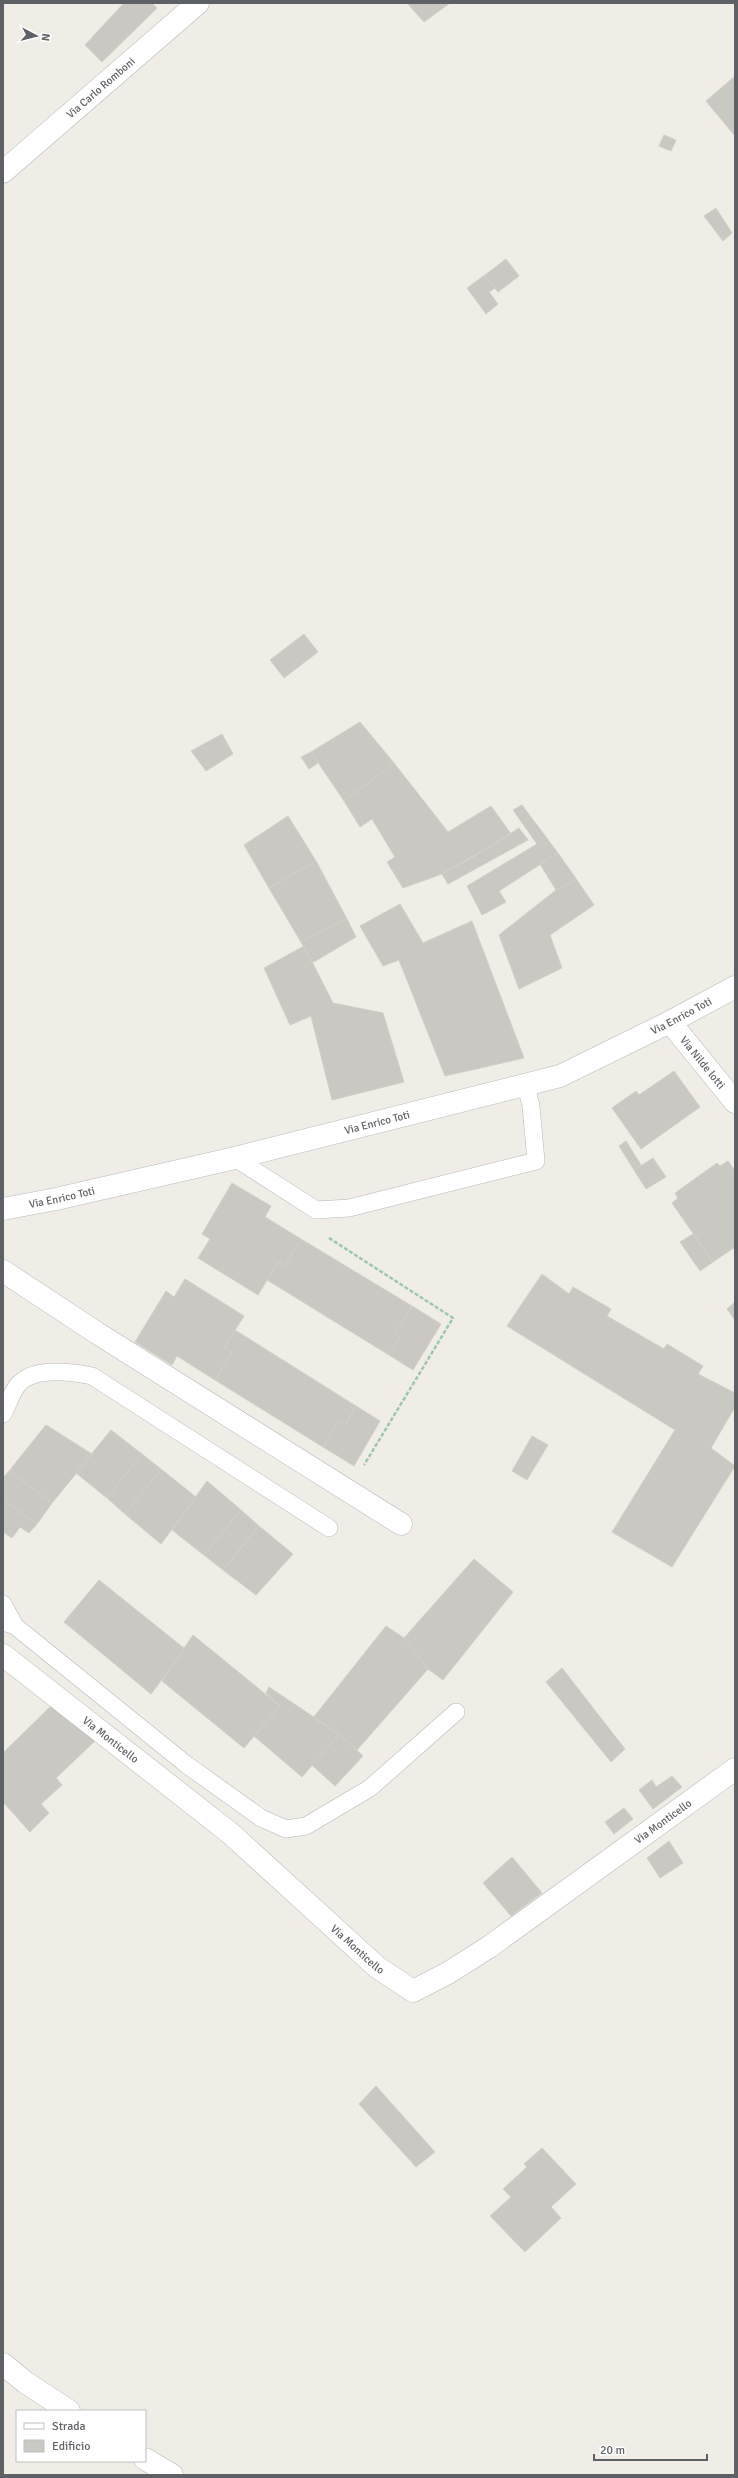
<svg xmlns="http://www.w3.org/2000/svg" width="738" height="2478" font-family="Signika,sans-serif">
<style>
.building{fill:#cac8c2;stroke:#d4cfc3}
.lines{fill:none;stroke-linecap:round;stroke-linejoin:round}
.lane-casing{stroke:#b5b7bc;stroke-width:18}
.street-casing{stroke:#b5b7bc;stroke-width:23}
.secondary-casing{stroke:#b6b9bf;stroke-width:23}
.path{stroke:#9bc7aa;stroke-width:2.5;stroke-dasharray:4 2;stroke-linecap:butt}
.lane{stroke:#fff;stroke-width:17}
.street{stroke:#fff;stroke-width:22}
.secondary{stroke:#fff;stroke-width:22}
.labels{text-anchor:middle;stroke-width:4;stroke-linejoin:round;paint-order:stroke}
.street-label{font-size:11px;fill:#5d6065;stroke:#fff}
</style>
<rect width="100%" height="100%" fill="#efede5"/>
<path class="building" d="M124,3H152L157,8L102,62L85,45Z
M407,3H450L424,22Z
M735,76V136L706,101Z
M664,135L676,140L671,151L659,146Z
M716,208L732,233L723,241L704,216Z
M506,259L519,276L498,292L485,275Z
M485,275L495,288L489,292L498,304L486,314L467,288Z
M304,634L318,652L284,678L270,660Z
M360,722L394,763L344,801L311,752Z
M222,734L233,754L206,771L191,751Z
M311,752L318,763L309,769L301,757Z
M394,763L448,832L491,806L511,834L442,874L403,888L387,862L395,857L372,819L360,827L344,801Z
M522,805L558,853L499,891L506,902L482,915L467,886L537,844L513,810Z
M288,816L316,861L269,888L244,845Z
M519,828L528,840L448,884L442,874L468,860Z
M558,853L577,880L556,890L540,864Z
M316,861L347,919L301,942L269,888Z
M577,880L594,905L550,935L562,968L519,989L499,935L556,890Z
M400,904L423,943L472,921L524,1058L445,1076L399,960L383,966L360,926Z
M347,919L356,937L312,963L301,942Z
M304,946L333,1003L383,1013L404,1082L332,1100L311,1016L290,1025L264,968Z
M674,1071L700,1107L641,1149L612,1108L636,1091L639,1095Z
M626,1141L641,1165L634,1170L619,1146Z
M653,1158L666,1177L646,1189L634,1170Z
M728,1161L735,1171V1247L713,1262L672,1203L678,1198L675,1193L717,1163L720,1166Z
M232,1183L271,1206L265,1217L301,1239L285,1265L278,1262L258,1295L198,1258L210,1239L202,1234Z
M693,1234L713,1262L700,1271L680,1242Z
M301,1239L412,1306L395,1334L400,1337L389,1355L267,1280L278,1262L285,1265Z
M542,1274L569,1294L573,1287L611,1309L607,1316L664,1349L667,1344L703,1366L698,1374L735,1393V1407L711,1448L735,1466L672,1567L612,1532L675,1430L507,1326Z
M185,1279L244,1316L224,1348L232,1352L215,1380L177,1356L172,1365L135,1342L166,1291L174,1297Z
M735,1302V1320L727,1309Z
M412,1306L441,1324L413,1370L389,1355L400,1337L395,1334Z
M235,1330L356,1406L345,1425L338,1421L323,1447L215,1380L232,1352L224,1348Z
M356,1406L380,1421L354,1466L323,1447L338,1421L345,1425Z
M46,1425L92,1454L52,1503L9,1471Z
M111,1430L142,1454L107,1498L76,1473Z
M532,1436L548,1445L527,1480L512,1471Z
M142,1454L161,1469L125,1514L107,1498Z
M161,1469L196,1497L161,1544L125,1514Z
M9,1471L52,1503L37,1524L3,1500V1478Z
M207,1481L241,1510L204,1555L172,1530Z
M3,1500L37,1524L29,1533L20,1527L12,1538L3,1532Z
M241,1510L259,1526L223,1570L204,1555Z
M259,1526L293,1554L256,1595L223,1570Z
M474,1559L513,1592L443,1680L428,1669L404,1638Z
M99,1580L185,1649L151,1694L64,1622Z
M386,1626L404,1638L428,1669L357,1750L339,1734L313,1718Z
M193,1635L280,1706L244,1748L162,1681Z
M562,1668L625,1749L611,1762L546,1682Z
M269,1687L339,1734L302,1777L254,1736L280,1706L266,1693Z
M53,1704L96,1740L56,1778L62,1785L41,1804L49,1813L30,1832L3,1802V1753Z
M339,1734L363,1756L335,1786L312,1765Z
M672,1776L682,1787L653,1809L639,1790L652,1780L656,1787Z
M624,1808L633,1819L614,1834L605,1822Z
M669,1841L683,1863L660,1878L647,1858Z
M512,1857L542,1893L511,1916L483,1883Z
M376,2086L435,2152L416,2167L359,2104Z
M542,2148L576,2184L551,2207L561,2218L525,2252L490,2216L511,2197L503,2189L527,2167L524,2164Z"/>
<g class="lines">
<g class="lane-casing">
<path id="lane" d="M235,1158L316,1210L349,1208L536,1161L531,1106L526,1085
M3,1414C8,1405 11,1394 17,1386C32,1366 72,1372 92,1376L329,1528
M3,1604L15,1626
M3,1622L15,1626L187,1765L261,1818L286,1829L306,1826L370,1788L456,1712"/>
</g>
<g class="street-casing">
<g id="street">
<path id="s1" d="M3,172L198,3"/>
<path id="s2" d="M670,1022L735,1102"/>
<path d="M3,1271L97,1333L401,1524"/>
<path id="s3" d="M3,1655L230,1833L377,1967L413,1991L448,1973L489,1947L735,1769"/>
<path d="M3,2364L25,2382L69,2411"/>
<path d="M145,2459L172,2475"/>
</g>
</g>
<g class="secondary-casing">
<g id="secondary">
<path id="s4" d="M3,1209L56,1199L235,1158L560,1076L670,1022L735,987"/>
</g>
</g>
<path class="path" d="M329,1238L453,1318L364,1465"/>
<use href="#lane" class="lane"/>
<use href="#street" class="street"/>
<use href="#secondary" class="secondary"/>
</g>
<g class="labels">
<g class="street-label">
<text dy="4" stroke="none"><textPath href="#s1" startOffset="129">Via Carlo Romboni</textPath></text>
<text dy="4" stroke="none"><textPath href="#s4" startOffset="708">Via Enrico Toti</textPath></text>
<text dy="4" stroke="none"><textPath href="#s2" startOffset="52">Via Nilde lotti</textPath></text>
<text dy="4" stroke="none"><textPath href="#s4" startOffset="384">Via Enrico Toti</textPath></text>
<text dy="4" stroke="none"><textPath href="#s4" startOffset="60">Via Enrico Toti</textPath></text>
<text dy="4" stroke="none"><textPath href="#s3" startOffset="137">Via Monticello</textPath></text>
<text dy="4" stroke="none"><textPath href="#s3" startOffset="833">Via Monticello</textPath></text>
<text dy="4" stroke="none"><textPath href="#s3" startOffset="461">Via Monticello</textPath></text>
</g>
</g>
<rect width="738" height="2478" fill="none" stroke="#5d6065" stroke-width="8"/>
<rect x="16" y="2410" width="130" height="52" fill="#ffffff" stroke="#bebfc1"/>
<rect x="24" y="2423" width="20" height="6" fill="#ffffff" stroke="#bebfc1"/>
<text x="52" y="2430" font-size="12" fill="#5d6065">Strada</text>
<rect x="24" y="2440" width="20" height="12" fill="#cac8c2" stroke="#bebfc1"/>
<text x="52" y="2450" font-size="12" fill="#5d6065">Edificio</text>
<g transform="translate(36 36) rotate(97)" stroke="#ffffff" stroke-width="3" paint-order="stroke">
<path d="M0-3L7 15L0 10L-7 15Z" fill="#5d6065"/>
<text y="-6" font-size="11" font-weight="bold" text-anchor="middle" fill="#5d6065">N</text>
</g>
<path d="M594 2454v6h113v-6" fill="none" stroke="#5d6065" stroke-width="2"/>
<text x="600" y="2454" font-size="12" fill="#5d6065" stroke="#ffffff" stroke-width="3" paint-order="stroke">20 m</text>
</svg>
